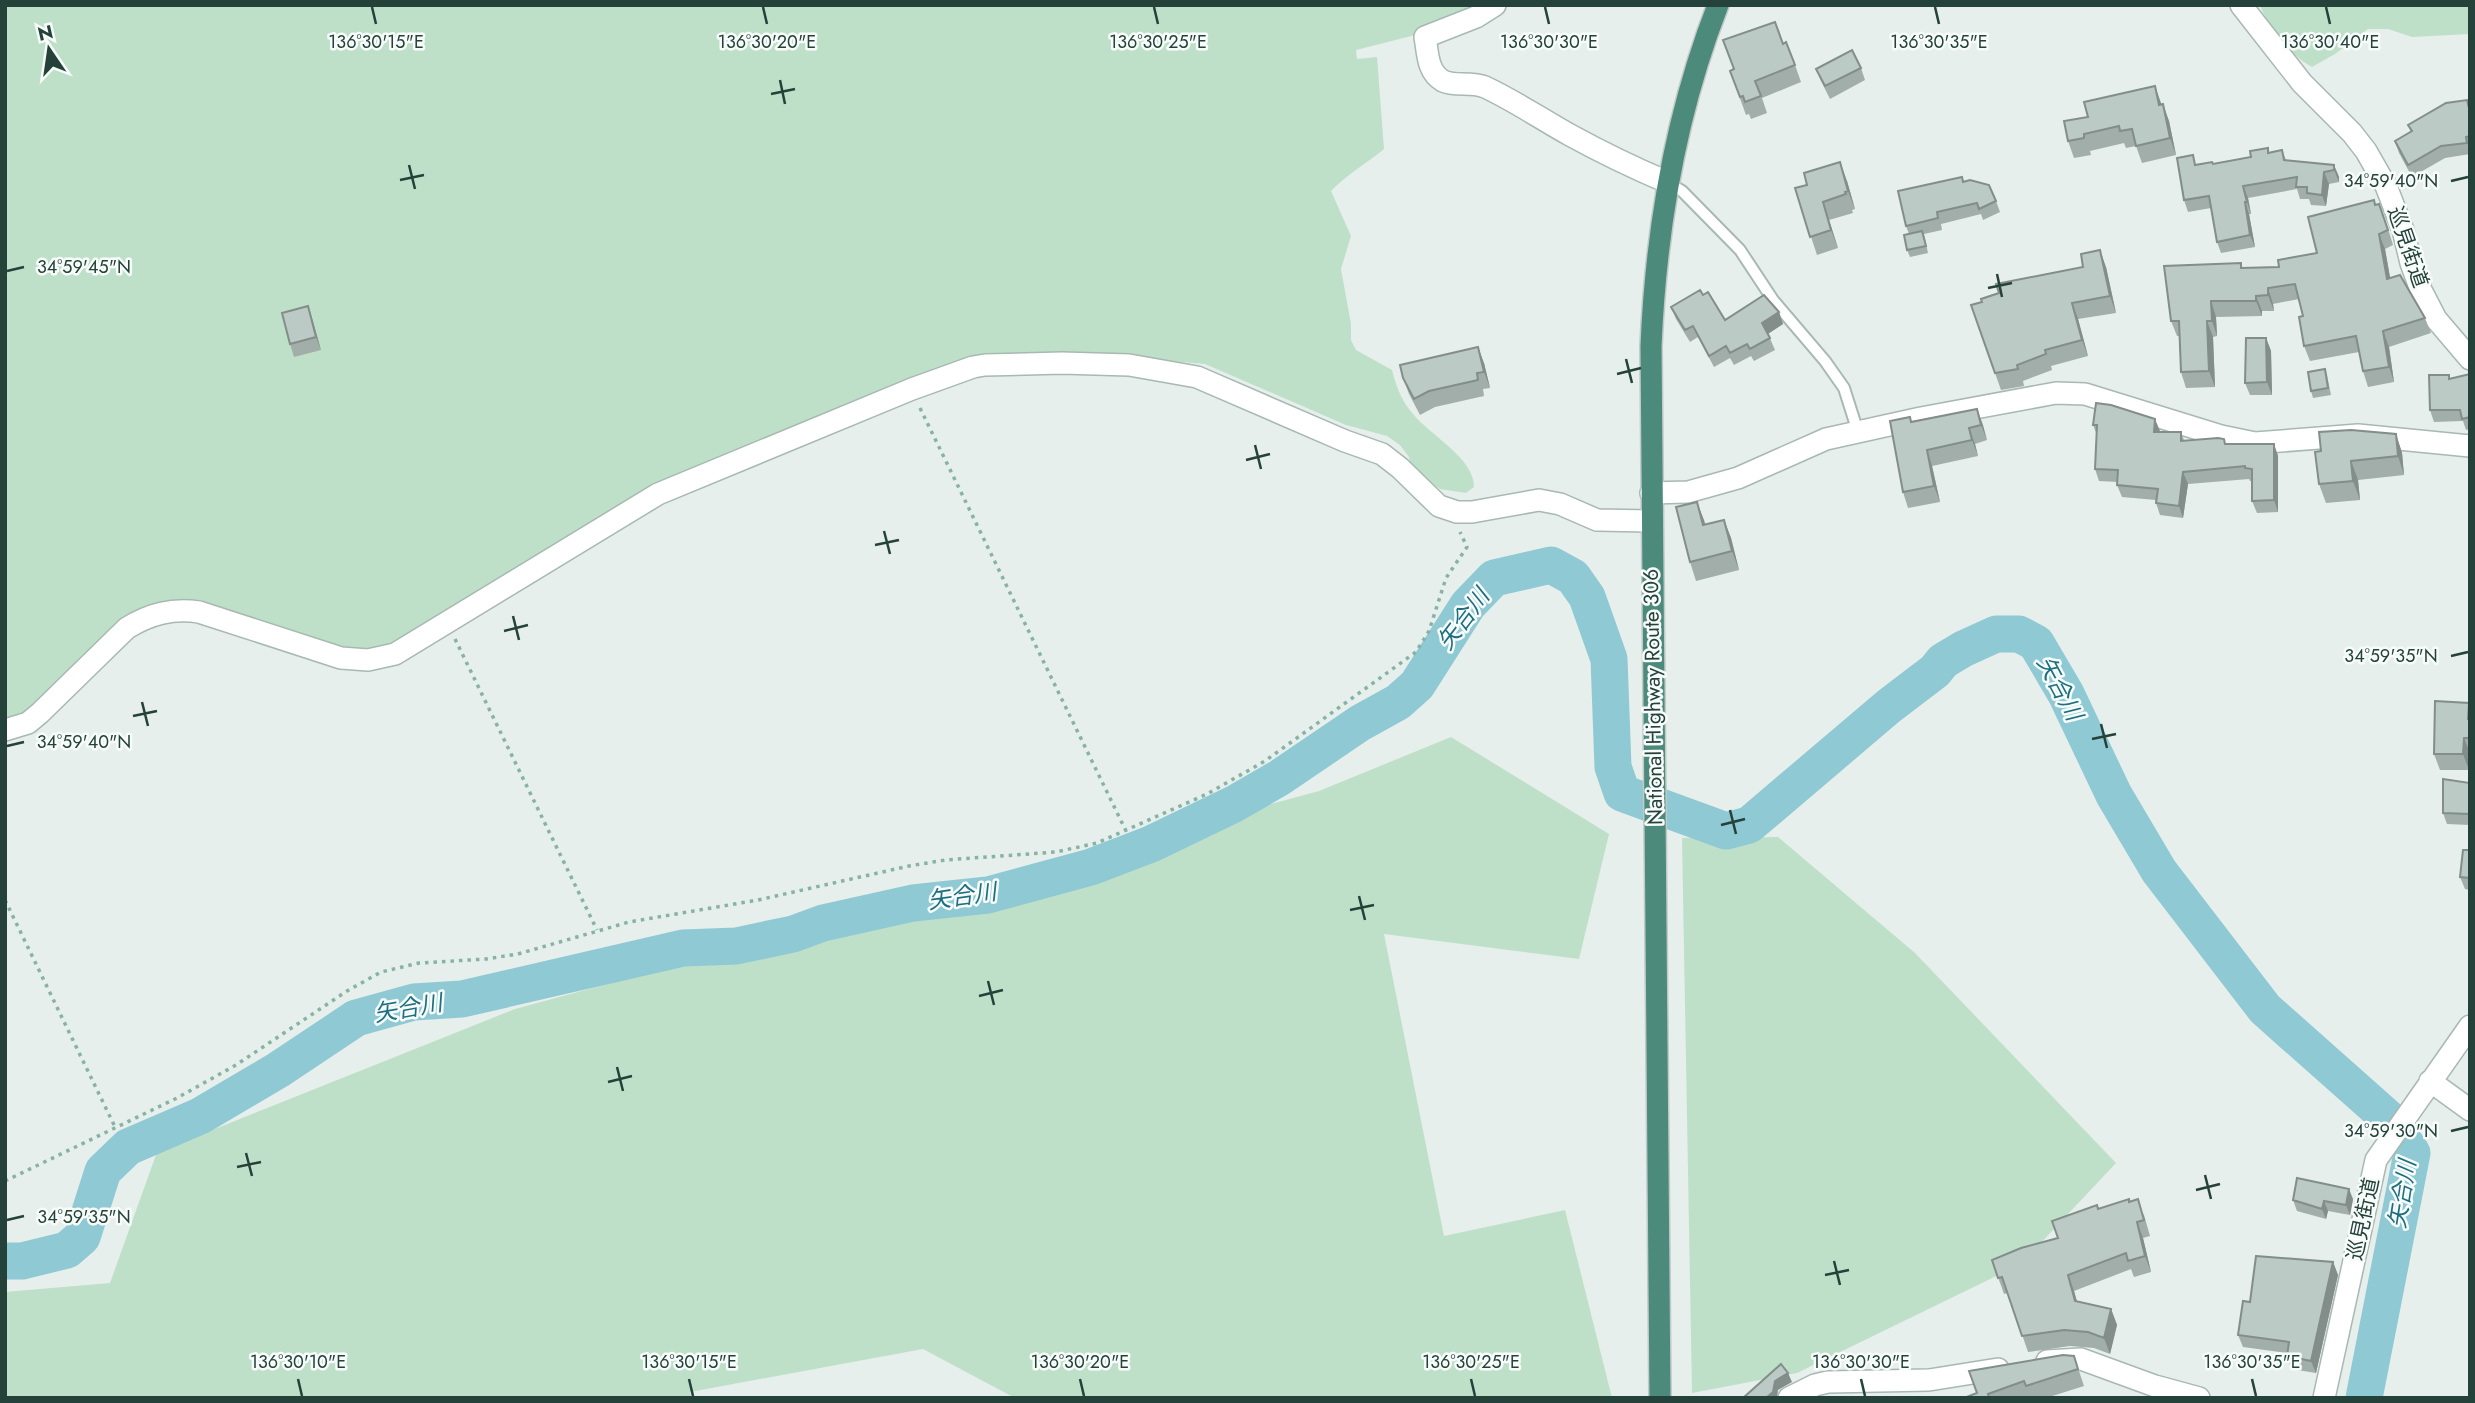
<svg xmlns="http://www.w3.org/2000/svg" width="2475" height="1403" font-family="Jost,'Noto Sans JP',sans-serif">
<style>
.green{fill:#bfe0c8}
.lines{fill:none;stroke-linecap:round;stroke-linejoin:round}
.river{stroke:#8ec9d4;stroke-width:37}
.service-casing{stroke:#a8b8b2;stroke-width:14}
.minor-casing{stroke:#a8b8b2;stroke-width:24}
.trunk-casing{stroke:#c2cac8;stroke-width:24}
.path{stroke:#86b3a5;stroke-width:3.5;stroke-dasharray:3.5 5;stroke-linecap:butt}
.service{stroke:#fff;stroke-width:10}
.minor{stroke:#fff;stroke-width:21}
.trunk{stroke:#4c8a7c;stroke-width:21}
.wall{fill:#a1aea9}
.shaded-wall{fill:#838d89}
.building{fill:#bbcac4;stroke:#838d89;stroke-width:2}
.ticks{fill:none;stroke:#24423a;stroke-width:2.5}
.labels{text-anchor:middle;stroke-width:5;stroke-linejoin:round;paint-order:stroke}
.street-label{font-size:21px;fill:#24423a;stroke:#f7fbf9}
.water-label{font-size:23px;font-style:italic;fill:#1c6f80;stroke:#f7fbf9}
.ticks-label{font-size:18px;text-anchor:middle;fill:#24423a;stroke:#f7fbf9;stroke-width:5;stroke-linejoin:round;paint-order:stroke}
</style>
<rect width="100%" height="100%" fill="#e6efeb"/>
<path class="green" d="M5,5H1486L1443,28L1356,50L1357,59L1377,57L1384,149C1366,164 1347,174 1331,191L1351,236L1341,269L1351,324V340L1356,350L1392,370C1396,386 1402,402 1413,414C1430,435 1475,459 1474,487L1466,493L1440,489L1410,469L1409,457L1400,445L1387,436L1346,425L1205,364L1132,358L1000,357L670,478L388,648L364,651L341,646L196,601L131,615L111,629L40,702L20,715L5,721Z
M2260,5H2470V34L2412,37L2388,29H2368L2335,54L2312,67C2291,56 2268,28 2260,5Z
M1451,737L1609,834L1579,959L1384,934L1444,1236L1565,1210L1612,1398H1015L923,1349L690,1392L692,1398H5V1292L110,1283L157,1152L515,1009L1319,791Z
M1778,837L1915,953L2116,1163L2021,1264L1797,1373L1692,1393L1682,838Z"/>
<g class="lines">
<path class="river" d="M5,1261H22L67,1250L82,1237L103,1171L128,1147L200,1116L278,1070L356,1018L414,1002L462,999L683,948L736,946L793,934L823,923L913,903L988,895L1091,867L1151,844L1234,804L1279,778L1360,723L1398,702L1417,685L1468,605L1494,578L1551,565L1573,577L1587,597L1609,659L1613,767L1622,793L1726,831L1749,825L1889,706L1935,671L1943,661L1963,649L1996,634H2019L2036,643L2066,694L2114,795L2159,871L2265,1009L2389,1119L2412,1153L2364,1398"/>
<g class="service-casing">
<path id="service" d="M1667,182L1682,191L1740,250L1773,300L1825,361L1844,388L1858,432"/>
</g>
<g class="minor-casing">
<path id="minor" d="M1495,5L1476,17L1425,37C1428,53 1427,72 1443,81C1455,87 1471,81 1485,87C1515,101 1541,119 1570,135C1601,152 1634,168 1667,182
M2241,5L2302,83L2352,133L2366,151L2386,186L2403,230L2411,263L2421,290L2436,319L2470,359
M1651,493L1688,492L1738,478L1826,439L1921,418L2056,393L2085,394L2221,436L2255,443L2358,435L2470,446
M5,730L28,723L40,713L127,628C150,614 172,608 199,612L341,658L368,660L395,654L658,494L912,389L973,367L985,365L1062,363L1129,365L1197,377L1345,441L1382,454L1400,468L1439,506L1457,512H1472L1539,500L1560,504L1597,520L1651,521
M2430,1081L2470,1110
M2047,1361L2081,1359L2155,1386L2199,1398
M1789,1398L1815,1385L1828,1382L1929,1380L1998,1369
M2324,1398L2376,1160L2470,1026"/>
</g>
<g class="trunk-casing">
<path id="trunk" d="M1660,1398L1651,346C1656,228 1675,115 1718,5"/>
</g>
<path class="path" d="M920,408L1126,831
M455,639L597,930
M5,900L116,1129
M5,1181L177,1098L236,1065L347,991L381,972L419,963L486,959L518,954L629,922L758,900L909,866L945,860L1056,852L1097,843L1207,794L1265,761L1416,652L1429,631L1446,578L1467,547L1460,532"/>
<use href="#service" class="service"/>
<use href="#minor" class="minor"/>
<use href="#trunk" class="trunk"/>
</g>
<path class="wall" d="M1783,44L1795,65L1801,82L1762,98L1767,113L1751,119L1749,114L1746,115L1730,71Z
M1861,68L1865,80L1830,99L1821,81L1816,69Z
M2467,100L2470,107V154L2445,158L2412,177L2399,153L2395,141L2411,132L2408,125Z
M2161,105L2169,121L2176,155L2142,163L2136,146L2126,148L2124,143L2090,151L2091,155L2074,158L2068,141L2064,121Z
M2282,150L2286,160L2334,165L2339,177V182L2329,184L2326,206L2311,205L2309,199H2300L2297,189L2248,198L2251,214H2249L2255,247L2221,253L2217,242L2211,208L2188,212L2184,200L2196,164H2213L2251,157Z
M1847,181L1855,209L1852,210L1853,213L1829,220L1838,248L1817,255L1795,188Z
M1963,181L1996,201L2000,212L1983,220L1981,214L1941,224L1942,230L1924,234L1928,253L1910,257L1907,250L1909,234L1906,226Z
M2375,205L2385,219L2393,245L2385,249L2390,278L2425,318L2431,333L2389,347L2394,382L2368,387L2363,371L2359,352L2310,361L2304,346L2303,316L2299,299L2273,304L2274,311H2262V316L2216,317L2217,336L2213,337L2215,387L2186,388L2181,372L2179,336H2177L2171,321L2243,268L2279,267L2317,253Z
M2106,267L2116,313L2078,319L2088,356L2051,366L2052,370L2023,381L2024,386L2001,390L1971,305Z
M1703,295L1725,320L1779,312L1783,324L1768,334L1775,350L1754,361L1751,356L1734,365L1730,358L1714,367L1698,337L1690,342L1676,319L1671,307Z
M308,306L321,350L294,357L290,344Z
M2266,338L2271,351L2272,395H2250L2245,383Z
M1484,363L1490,388L1483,389L1484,396L1435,407L1420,415L1409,394L1403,378Z
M2325,369L2327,375L2331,395L2313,398L2311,391Z
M2470,374V429L2466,430L2463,421L2434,422L2430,410L2449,375L2450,379Z
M1977,409L1987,440L1975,444L1978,456L1932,466L1940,502L1908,508L1903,492L1912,421Z
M2093,425L2160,432H2181L2184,440L2226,444H2274L2278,456V512L2257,513L2252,501V481H2250L2249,479L2188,484L2183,518L2160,515L2156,503V500L2122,497L2117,485L2118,482L2099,481L2095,469L2097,435Z
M2396,434L2402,453L2404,475L2358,480L2360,500L2326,503L2319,484L2321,451Z
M1704,520L1705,525L1724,520L1731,538L1739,570L1696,581L1690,562Z
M2469,703L2470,706L2469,770H2440L2434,754Z
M2470,783V825L2447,824L2443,813Z
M2470,850V890L2465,889L2460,877Z
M2353,1199L2350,1215L2328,1211L2326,1219L2297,1211L2293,1200Z
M2129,1202L2144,1215L2150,1236L2143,1238L2151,1272L2134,1277L2131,1269L2074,1291L2077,1301L2111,1309L2117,1325L2110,1354L2094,1348L2070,1346L2028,1352L2008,1293L2004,1294L1992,1260L2058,1238L2099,1209Z
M2333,1262L2338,1275L2316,1373L2291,1369L2287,1356V1353L2243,1347L2238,1335L2250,1302Z
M2074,1356L2084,1386L2046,1398H1964Z"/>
<path class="shaded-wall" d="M2155,86L2161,103L2165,122L2159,105Z
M2163,104L2169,121L2176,155L2170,138Z
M1840,162L1847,181L1855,209L1848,191Z
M2334,165L2339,177V182L2334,170Z
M2324,172L2329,184L2326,206L2322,195Z
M2243,186L2248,198L2251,214L2247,202Z
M1823,202L1829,220L1838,248L1831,230Z
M2245,202L2249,214L2255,247L2250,235Z
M2379,234L2385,249L2393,294L2387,279Z
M2100,250L2106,267L2116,313L2110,296Z
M2268,288L2273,304L2274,311L2268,295Z
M2256,296L2262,311V316L2256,301Z
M2211,301L2216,317L2217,336L2212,321Z
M2072,303L2078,319L2088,356L2082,340Z
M308,306L312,318L321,350L316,337Z
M1779,312L1783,324L1766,335L1762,323Z
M2207,321L2213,337L2215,387L2209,371Z
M2383,331L2389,347L2394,382L2389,367Z
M2266,338L2271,351L2272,395L2267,382Z
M1478,347L1484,363L1490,388L1484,372Z
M1977,409L1983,425L1987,440L1981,425Z
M2155,419L2160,431L2158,444L2154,432Z
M1969,428L1975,444L1978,456L1972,440Z
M2396,434L2402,453L2404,475L2398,456Z
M2274,444L2278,456V512L2274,500Z
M1927,450L1932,466L1940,502L1934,486Z
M2351,461L2358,480L2360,500L2353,481Z
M2183,472L2188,484L2183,518L2179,506Z
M1697,502L1704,520L1710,544L1703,525Z
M1724,520L1731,538L1739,570L1732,551Z
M2464,738L2470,753L2469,770L2463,754Z
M2349,1189L2353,1199L2350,1215L2346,1205Z
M2324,1201L2328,1211L2326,1219L2322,1209Z
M2137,1222L2143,1238L2151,1272L2145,1256Z
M2333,1262L2338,1275L2316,1373L2311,1361Z
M2068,1275L2074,1291L2081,1317L2075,1301Z
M2111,1309L2117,1325L2110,1354L2104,1338Z
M1788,1373L1792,1382L1778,1390L1777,1398H1766L1775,1381Z"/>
<path class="building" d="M1775,22L1783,44L1786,42L1795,65L1755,81L1761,96L1745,102L1743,96L1740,97L1730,71L1734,69L1723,40Z
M1852,50L1861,68L1825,86L1816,69Z
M2155,86L2159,105L2163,104L2170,138L2136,146L2132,129L2120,131L2119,126L2084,134V138L2068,141L2064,121L2088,117L2084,102Z
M2467,100L2470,112V136L2466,137L2467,143L2441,146L2408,165L2395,141L2412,131L2408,125L2446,103Z
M2268,148V153L2282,150L2284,160L2334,165V170L2324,172L2322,195L2307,193V187H2296L2297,177L2243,186L2247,202H2245L2250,235L2217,242L2209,196L2184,200L2177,158L2193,155L2195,165L2212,162L2213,164L2251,157L2250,151Z
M1840,162L1848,191L1845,192L1846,194L1823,202L1831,230L1810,237L1795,188L1807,185L1804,173Z
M1962,177L1963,182L1970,180L1989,185L1996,201L1979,209L1977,203L1937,212L1938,218L1906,226L1898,191Z
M2374,200L2375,205L2379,204L2388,230L2379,234L2387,279L2400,275L2425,318L2383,331L2389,367L2363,371L2356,336L2304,346L2299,317L2303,316L2295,284L2268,288V295L2256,296V301H2211L2212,321H2207L2209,371L2181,372L2179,321H2171L2164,266L2241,263V268L2279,267L2278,260L2317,253L2308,217Z
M1922,231L1926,246L1907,250L1904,235Z
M2100,250L2110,296L2072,303L2082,340L2045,350L2046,354L2017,365L2018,369L1995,373L1971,305L1982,302L1981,299L1999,293L1996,284L2083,267L2081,254Z
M1700,290L1703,295L1708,292L1725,320L1764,295L1779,312L1762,323L1770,338L1750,349L1747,344L1730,353L1726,346L1709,356L1693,326L1685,330L1671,307Z
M308,306L316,337L290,344L282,313Z
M2246,338H2266L2267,382L2245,383Z
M1478,347L1484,372L1477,373L1478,380L1429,391L1414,399L1403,378L1400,365Z
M2325,369L2328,388L2311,391L2308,372Z
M2470,374V417L2462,419L2460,410H2430L2429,375H2449V379Z
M2096,403L2111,405L2155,419L2154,432H2181V441L2218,438L2224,439L2225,444H2274V500L2252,501V469L2245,468V466L2183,472L2179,506L2156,503L2158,489L2117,485L2118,470L2095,469L2097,425H2093Z
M1977,409L1981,425L1969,428L1972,440L1927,450L1934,486L1903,492L1890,421L1910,417L1911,422Z
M2351,430L2396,434L2398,456L2351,461L2353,481L2319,484L2315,452L2321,451L2319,432Z
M1697,502L1703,525L1724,520L1732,551L1690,562L1676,507Z
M2435,701L2469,703L2468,719H2470V738H2464L2463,754H2434Z
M2443,779L2470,783V814L2443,813Z
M2463,850H2470V878L2460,877Z
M2297,1178L2349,1189L2346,1205L2324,1201L2322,1209L2293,1200Z
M2129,1199V1202L2138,1199L2144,1220L2137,1222L2145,1256L2128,1261L2126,1253L2068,1275L2075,1301L2111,1309L2104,1338L2088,1332L2064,1330L2022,1336L2002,1277L1998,1278L1992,1260L2021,1248L2058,1238L2052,1221L2097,1205L2098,1209Z
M2256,1256L2333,1262L2311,1361L2287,1356L2289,1342L2238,1335L2243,1301L2250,1302Z
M2063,1355L2074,1356L2078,1369L2026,1386L2024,1381L1988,1394L1989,1398H1964L1977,1393L1969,1371Z
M1781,1364L1788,1373L1775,1381L1773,1392L1766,1398H1743Z"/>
<path class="ticks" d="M372,7L376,24M763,7L767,24M1154,7L1158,24M1545,7L1549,24M1935,7L1939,24M2326,7L2330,24M780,80L785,104M771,94L795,89M409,165L415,189M400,180L424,175M2451,181L2468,177M7,271L24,267M1997,274L2002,297M1988,288L2012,283M1626,359L1632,383M1617,374L1641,368M1255,445L1261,469M1246,460L1270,454M884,531L890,554M875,545L899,540M513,616L519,640M504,631L528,625M2451,656L2468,652M142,702L148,726M133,716L157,711M2101,724L2107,748M2092,739L2116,734M7,746L24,742M1730,810L1736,834M1721,825L1745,819M1359,896L1365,920M1350,910L1374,905M988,981L994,1005M979,996L1003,990M617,1067L623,1091M608,1082L632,1076M2451,1131L2468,1127M246,1153L252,1176M237,1167L261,1162M2205,1175L2211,1199M2196,1190L2220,1184M7,1220L24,1216M1834,1261L1840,1285M1825,1275L1849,1270M298,1379L302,1396M689,1379L693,1396M1080,1379L1084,1396M1471,1379L1475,1396M1861,1379L1865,1396M2252,1379L2256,1396"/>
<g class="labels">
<g class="street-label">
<text transform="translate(2408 247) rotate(71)" y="7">巡見街道</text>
<text transform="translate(1653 697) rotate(-91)" y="7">National Highway Route 306</text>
<text transform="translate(2363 1219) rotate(-78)" y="7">巡見街道</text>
</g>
<g class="water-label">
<text transform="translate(1463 619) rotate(-53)" y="8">矢合川</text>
<text transform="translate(2060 688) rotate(62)" y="8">矢合川</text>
<text transform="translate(962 896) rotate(-8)" y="8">矢合川</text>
<text transform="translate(408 1008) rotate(-10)" y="8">矢合川</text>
<text transform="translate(2402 1194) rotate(-81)" y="8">矢合川</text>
</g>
</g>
<g class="ticks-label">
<text x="376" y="48">136°30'15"E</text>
<text x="767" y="48">136°30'20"E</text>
<text x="1158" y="48">136°30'25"E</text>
<text x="1549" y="48">136°30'30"E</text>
<text x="1939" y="48">136°30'35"E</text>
<text x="2330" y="48">136°30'40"E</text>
<text x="2391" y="187">34°59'40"N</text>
<text x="84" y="273">34°59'45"N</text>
<text x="2391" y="662">34°59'35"N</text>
<text x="84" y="748">34°59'40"N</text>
<text x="2391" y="1137">34°59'30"N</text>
<text x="84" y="1223">34°59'35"N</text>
<text x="298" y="1368">136°30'10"E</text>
<text x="689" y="1368">136°30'15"E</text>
<text x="1080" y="1368">136°30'20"E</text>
<text x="1471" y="1368">136°30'25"E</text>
<text x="1861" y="1368">136°30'30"E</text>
<text x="2252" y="1368">136°30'35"E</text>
</g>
<rect width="2475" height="1403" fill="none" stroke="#24423a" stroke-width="14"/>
<g transform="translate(49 49) rotate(347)" stroke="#f7fbf9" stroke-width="5" paint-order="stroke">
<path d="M0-5L12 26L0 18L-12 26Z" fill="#24423a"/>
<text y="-10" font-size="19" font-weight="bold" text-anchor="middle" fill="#24423a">N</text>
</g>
</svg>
